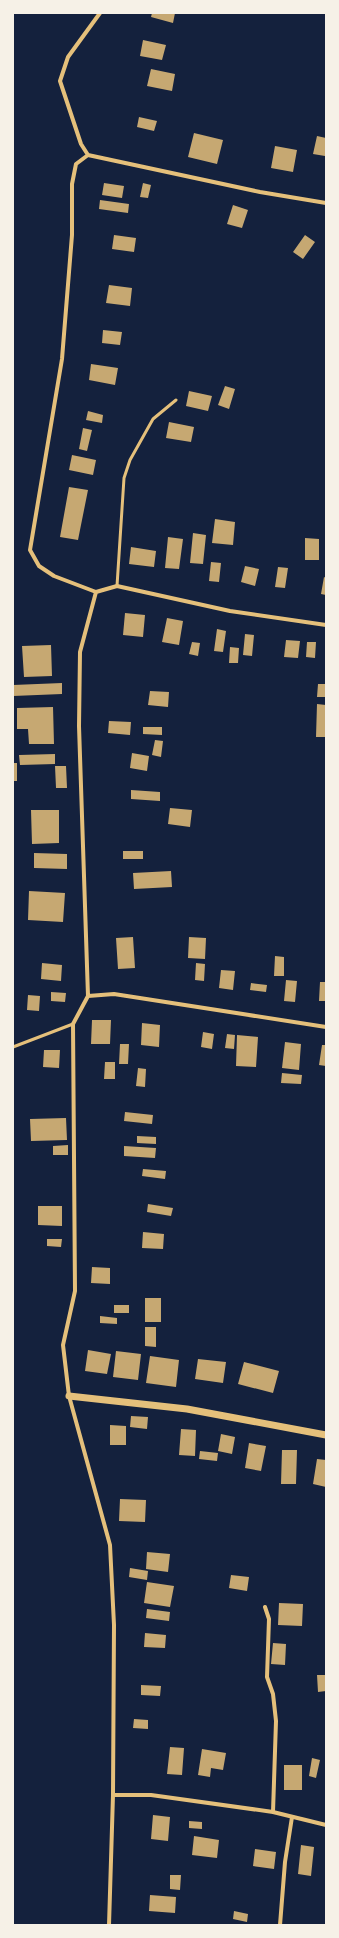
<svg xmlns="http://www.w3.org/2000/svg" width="339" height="1938" font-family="'Playfair Display',serif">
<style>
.building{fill:#c6a872}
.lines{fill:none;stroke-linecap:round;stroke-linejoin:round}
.service{stroke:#e5c07b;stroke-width:3}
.minor{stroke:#e5c07b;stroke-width:4}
.tertiary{stroke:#e5c07b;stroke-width:7}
</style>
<rect width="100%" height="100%" fill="#14213d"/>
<path class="building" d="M152,13H175L173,23L151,17Z
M143,40L166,45L162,60L140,56Z
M151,69L175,74L172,91L147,86Z
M139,117L157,121L154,131L137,127Z
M194,133L223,140L217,164L188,157Z
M317,136L326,138L325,156L313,154Z
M275,146L297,150L293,172L271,168Z
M104,183L124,186L122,198L102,195Z
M143,183L151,185L148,198L140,197Z
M100,200L129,204L128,213L99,209Z
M233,205L248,210L242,228L227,224Z
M114,235L136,238L134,252L112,249Z
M305,235L315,242L303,259L293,252Z
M109,285L132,288L130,306L106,303Z
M103,330L122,332L120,345L102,343Z
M91,364L118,368L115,385L89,380Z
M225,386L235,389L229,409L218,405Z
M189,391L212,396L208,411L186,406Z
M88,411L103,415L102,423L86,420Z
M169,422L194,427L191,442L166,438Z
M83,428L92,430L87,451L79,449Z
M72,455L96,460L93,475L69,470Z
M69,487L88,490L78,540L60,537Z
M215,519L235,522L233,545L212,543Z
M193,533L206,535L203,564L190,563Z
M168,537L183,539L179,569L165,568Z
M305,538L319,539V560H305Z
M131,547L156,551L154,567L129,564Z
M211,562L221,563L219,582L209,581Z
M245,566L259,569L255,586L241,582Z
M278,567L288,568L285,588L275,587Z
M324,577L326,578V595L321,594Z
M125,613L145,615L143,637L123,635Z
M167,618L183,621L179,645L162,642Z
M217,629L226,631L223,652L214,651Z
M245,634L254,635L252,656L243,655Z
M286,640L300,641L298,658L284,657Z
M192,642L200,643L198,656L189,654Z
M307,642H316L315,658L306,657Z
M51,645L52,676L24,677L22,646Z
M230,647L239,648L238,663H229Z
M62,683V694L13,696V685Z
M318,684H326V697H317Z
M150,691L169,692L168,707L148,705Z
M317,704L326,705V737H316Z
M53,707L54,744H29L28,729H17V708Z
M109,721L131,722L130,735L108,733Z
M143,727H162V735L143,734Z
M155,740L163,741L161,757L152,755Z
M132,753L149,756L147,771L130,768Z
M55,754V764L20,765L19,755Z
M13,763H17V781H13Z
M55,766H66L67,788H56Z
M131,790L160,792V801L131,799Z
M170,808L192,810L190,827L168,824Z
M31,810H59V843L32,844Z
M123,851H143V859H123Z
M34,853L67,854V869L34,868Z
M171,871L172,887L134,889L133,873Z
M29,891L65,893L63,922L28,920Z
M133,937L135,968L118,969L116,938Z
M189,937L206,938L205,959L188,958Z
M275,956L284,957V976H274Z
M42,963L62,965L61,981L41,979Z
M196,963L205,964L204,981L195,980Z
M221,970L235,971L233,990L219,988Z
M286,980L297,981L295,1002L284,1001Z
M320,982H326V1001H319Z
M251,983L267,985L266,992L250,990Z
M51,992L66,993L65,1002L51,1001Z
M28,995L40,996L39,1011L27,1010Z
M92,1020H111L110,1044H91Z
M142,1023L160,1025L159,1047L141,1045Z
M203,1032L214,1034L212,1049L201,1047Z
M227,1034L235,1035L234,1049L225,1048Z
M237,1035L258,1037L256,1067L236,1066Z
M285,1042L301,1044L299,1070L282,1068Z
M120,1044H129L128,1064H119Z
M322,1045H326V1066L319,1065Z
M44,1050H60L59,1068L43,1067Z
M105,1062H115V1079H104Z
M138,1068L146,1069L145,1087L136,1086Z
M282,1073L302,1075L301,1084L281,1083Z
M125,1112L153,1115L152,1124L124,1121Z
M66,1118L67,1140L31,1141L30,1119Z
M137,1136L156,1137V1144L137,1143Z
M68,1145V1155H53V1146Z
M124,1146L156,1148L155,1158L124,1156Z
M143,1169L166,1171L165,1179L142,1176Z
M148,1204L173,1208L171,1216L147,1212Z
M38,1206H62V1226L38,1225Z
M143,1232L164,1234L163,1249L142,1248Z
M47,1239H62L61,1247L47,1246Z
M92,1267L110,1268V1284L91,1283Z
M145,1298H161V1322H145Z
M114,1305H129V1313H114Z
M100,1316L117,1318V1324L100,1323Z
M145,1327H156V1347L145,1346Z
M88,1350L111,1354L107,1374L85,1371Z
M116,1351L141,1354L138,1380L113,1377Z
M150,1356L179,1360L176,1387L146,1383Z
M198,1359L226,1362L223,1383L195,1379Z
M244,1362L279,1371L273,1393L238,1384Z
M131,1416L148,1417L147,1429L130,1427Z
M110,1425L126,1426V1445H110Z
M181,1429L196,1430L195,1456L179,1455Z
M221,1434L235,1437L232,1454L218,1451Z
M249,1443L266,1446L261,1471L245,1468Z
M282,1450H297L296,1484H281Z
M200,1451L218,1453L217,1461L199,1459Z
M317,1459L326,1460V1487L313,1484Z
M120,1499L146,1500L145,1522L119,1521Z
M147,1552L170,1554L168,1572L146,1569Z
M130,1568L148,1571L147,1580L129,1577Z
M231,1575L249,1577L247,1591L229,1588Z
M147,1582L174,1586L170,1607L144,1603Z
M279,1603L303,1604L302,1626L278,1625Z
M147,1609L170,1612L169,1621L146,1618Z
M145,1633L166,1635L165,1648L144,1647Z
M273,1643L286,1644L285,1665L271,1664Z
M317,1675H326V1691L318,1692Z
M141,1685L161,1686L160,1696L141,1695Z
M134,1719L148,1720V1729L133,1728Z
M170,1747L184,1748L182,1775L167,1774Z
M202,1749L226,1753L223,1770L211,1768L210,1777L198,1775Z
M312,1758L320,1760L316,1778L309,1776Z
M284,1765H302V1790H284Z
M153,1815L170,1817L168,1841L151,1839Z
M189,1821L202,1822V1829L189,1828Z
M194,1836L219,1840L217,1858L192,1855Z
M301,1845L314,1847L311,1876L298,1874Z
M255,1849L276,1852L274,1869L253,1866Z
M170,1875H181L180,1890L170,1889Z
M150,1895L176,1897L175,1913L149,1911Z
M234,1911L248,1914L247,1922L233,1919Z"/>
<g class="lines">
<path class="service" d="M117,586L124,478L130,460L153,419L176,400
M13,1047L73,1024"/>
<path class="minor" d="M88,155L76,164L72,184V235L62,359L30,550L39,566L54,576L96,592L80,652L79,726L88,996L73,1024L75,1291L63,1345L69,1396L110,1545L114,1625L113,1795L109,1925
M88,155L260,192L326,203
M88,155L81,144L60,81L68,57L100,13
M96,592L117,586L230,611L326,625
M88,996L114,994L326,1027
M265,1607L269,1619L267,1677L273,1694L276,1721L273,1812
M113,1795H151L273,1812L326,1825
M280,1925L285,1862L292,1817"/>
<path class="tertiary" d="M69,1396L187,1409L326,1435"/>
</g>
<rect width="339" height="1938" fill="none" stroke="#f6f1e7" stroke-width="28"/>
</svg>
